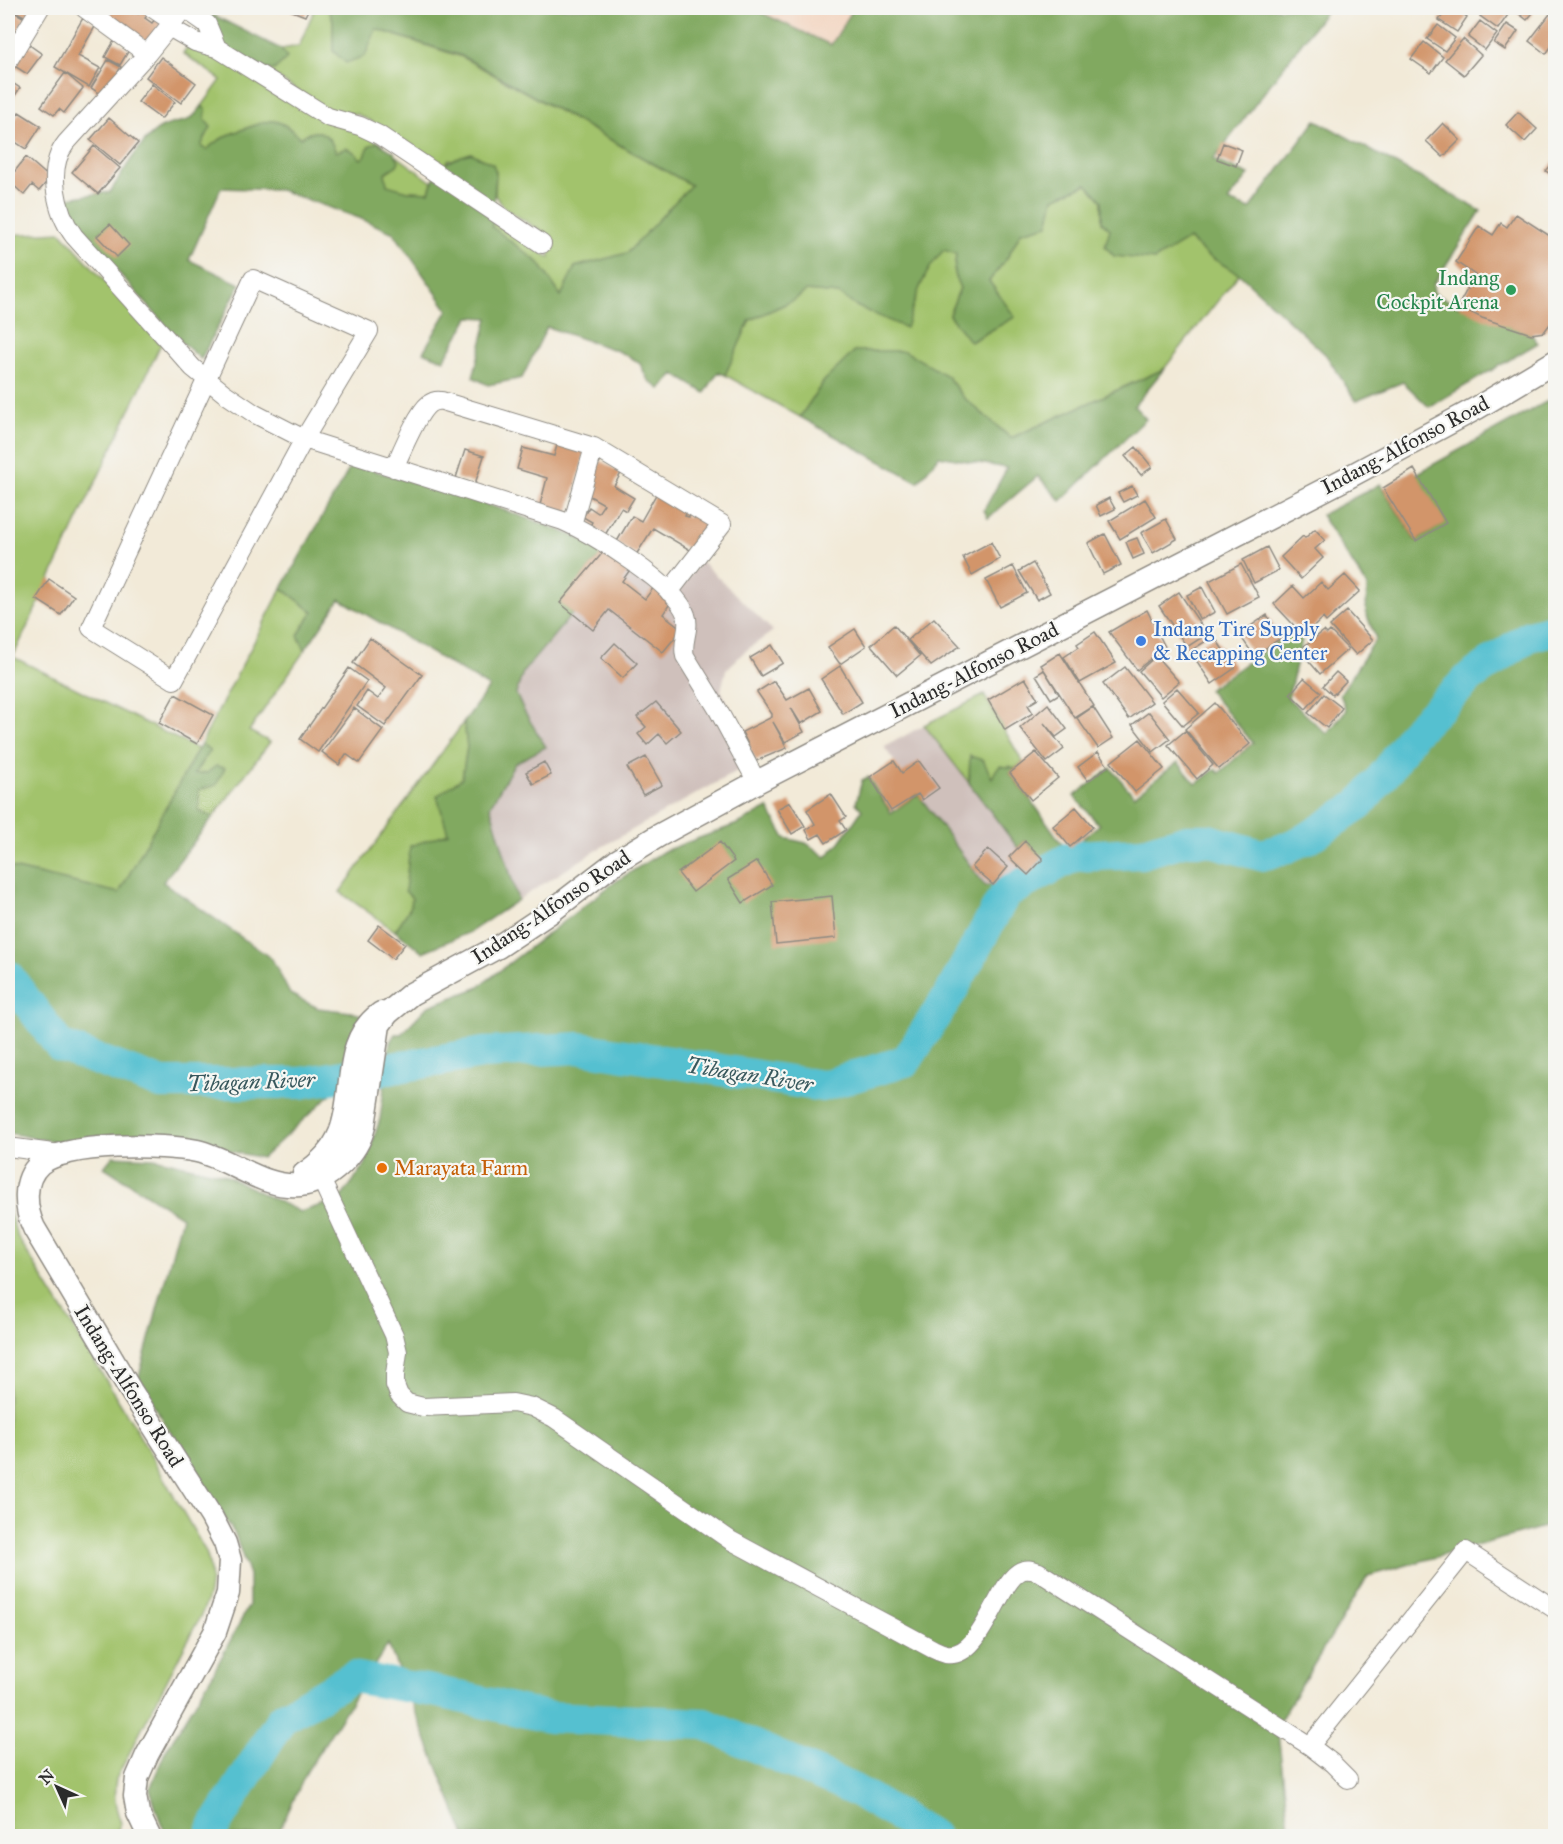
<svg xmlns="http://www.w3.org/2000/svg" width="1563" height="1844" font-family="'IM FELL Great Primer',serif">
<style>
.built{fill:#f3d4bf}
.industrial{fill:#cfc0bb}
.green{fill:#a2c36c;stroke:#66774c;stroke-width:1.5}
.forest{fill:#81a960;stroke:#566a46;stroke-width:1.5}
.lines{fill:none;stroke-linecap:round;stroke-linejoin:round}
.river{stroke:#55c0d0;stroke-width:32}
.building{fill:#d2956a}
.minor-casing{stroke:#8e8a82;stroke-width:20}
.major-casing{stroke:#8e8a82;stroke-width:25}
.minor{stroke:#fff;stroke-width:18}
.major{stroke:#fff;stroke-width:22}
.leisure-dot{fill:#2e9e5b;stroke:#f6f6f2;stroke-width:2}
.shop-dot{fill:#3f7fe0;stroke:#f6f6f2;stroke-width:2}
.food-dot{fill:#e8710a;stroke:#f6f6f2;stroke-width:2}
.labels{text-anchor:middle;stroke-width:4.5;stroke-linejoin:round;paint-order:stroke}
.leisure-label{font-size:21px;fill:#27864d;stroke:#f6f6f2;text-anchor:end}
.street-label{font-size:21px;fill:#2b2b2b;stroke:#f6f6f2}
.shop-label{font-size:21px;fill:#366cbe;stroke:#f6f6f2;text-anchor:start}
.food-label{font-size:21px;fill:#c56008;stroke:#f6f6f2;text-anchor:start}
.water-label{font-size:22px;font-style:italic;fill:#38585d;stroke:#f6f6f2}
</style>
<rect width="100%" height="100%" fill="#f6f6f2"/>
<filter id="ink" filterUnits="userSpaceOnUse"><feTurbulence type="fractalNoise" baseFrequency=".0167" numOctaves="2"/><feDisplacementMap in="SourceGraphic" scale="12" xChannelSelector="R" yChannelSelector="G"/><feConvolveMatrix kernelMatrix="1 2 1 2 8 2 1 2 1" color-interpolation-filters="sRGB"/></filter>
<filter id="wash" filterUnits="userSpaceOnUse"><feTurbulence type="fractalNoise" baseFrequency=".008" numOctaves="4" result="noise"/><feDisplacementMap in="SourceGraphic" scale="24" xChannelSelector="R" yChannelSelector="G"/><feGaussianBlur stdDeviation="1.35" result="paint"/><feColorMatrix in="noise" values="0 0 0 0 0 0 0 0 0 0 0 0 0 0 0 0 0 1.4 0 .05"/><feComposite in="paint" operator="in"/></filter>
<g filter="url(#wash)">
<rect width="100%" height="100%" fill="#f2ead8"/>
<path class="built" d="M751,8H854L831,45Z"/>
<path class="industrial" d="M605,550L671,602L701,561L773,631L744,652L726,670L721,690L755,761L600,848L518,900L490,806L515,763L545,747L525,713L516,694L523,672L573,614L560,603Z
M924,725L1018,847L1025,841L1043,859L1041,873L985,886L884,747Z"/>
<path class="green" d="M315,8H328L333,20V51L365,55L376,29L462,57L691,185L627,254L575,267L561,296L539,263L492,227V221L550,258L549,236L504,208L495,195L496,172L449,159L443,167L372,122L357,114L344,115L326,109L264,69L286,58L281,49L299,46Z
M188,46L207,53L383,144L361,160L354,152L336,153C328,133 319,125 300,138C277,114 271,120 244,129C229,134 218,139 206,150L201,146L210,127L204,120L205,110L202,106L221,80L183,53Z
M397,156L432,182L429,192L408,191L387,186L385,173L397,165Z
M1087,184L1102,201V222L1154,260L1188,239L1207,255L1239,274L1164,369L1011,438L963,397L947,376L824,381L800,417L725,375L750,320L794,300L806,291L839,294L856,306L919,289L932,262L944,249L956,254L954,274L960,288L949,315L971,342L1014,317L989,281L1007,258L1021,232L1048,225L1054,198Z
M61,232L161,344L13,657L198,749L119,893L8,867V235Z
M282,588L313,612L298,635L305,650L249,731L270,742L213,817L199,811V790L207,773L194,774L210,751L201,744Z
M984,695L1023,762L1016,768L1009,766L992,779L970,756L969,783L924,725Z
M464,722L467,747L462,779L438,796L448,833L412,898L410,908L395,931L340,892Z
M8,1207L17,1236L131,1421L206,1552C213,1574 212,1589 203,1611L116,1779C113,1795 115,1807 121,1823L114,1836H17L8,1832Z"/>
<path class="forest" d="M328,8H751L831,45L854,8H1328L1213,160L1249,175L1228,201L1250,209L1316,120L1481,211L1433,285L1434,293L1458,306L1531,334L1538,343L1429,407L1403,382L1356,401L1326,355L1239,274L1207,255L1189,239L1154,260L1114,256L1105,246L1110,229L1102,222V201L1087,184L1054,198L1048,225L1021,232L1007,258L989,281L1015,317L970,342L949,315L960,288L954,274L956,254L944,250C923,271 915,299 906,328L856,306L839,294L806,291L794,300L750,320L725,375L718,372L705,393L674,374L660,389L648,380L639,362L618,351L547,327L522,378L488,385L473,377L488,318L469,317L444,360L423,352L448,310L394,233L359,218L280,190L221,188L189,260L240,284L201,359L177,338L76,225L66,198L110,192C123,173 142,136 163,127C184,117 185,129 202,106L206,110L205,120L211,127L201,146L206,150C218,139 229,134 244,129C271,120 277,114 300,138C319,125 328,133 336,152L346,148L354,152L361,159L365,156L369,146L377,142L394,152L399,161L397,165L385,173L387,185L408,191L429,192C436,166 447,160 471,153L493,164L496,172L492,227L539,263L561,296L575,267L627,253L691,185L462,56L376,29L365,56L346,63L333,51V20Z
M201,9L281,49L287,58L274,70L264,69L202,37L194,19Z
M855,351H905L947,376L963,397L1011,438L1164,369L1134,406L1146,419L1061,501L1038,476L988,518L984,510L1007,468L939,456L918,482L800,417L824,381Z
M1553,398L1555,402V1531L1544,1527L1368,1576L1277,1725L1290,1836H465L388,1644L307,1771L277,1836H168L161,1824L150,1789L165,1752L211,1677L249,1605V1575L235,1534L138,1380L182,1217L104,1167L113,1156L154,1158L223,1174L300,1212L340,1199L365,1165L380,1119L390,1042L395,1034H401L427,1007L477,988L615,882L664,851L740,823L768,808L785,838L806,843L826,857L840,842L862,810L856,803L862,780L868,777L891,813L918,794L985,886L1041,873L1043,859L1025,841L1018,848L969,783L970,756L983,760L992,778L996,770L1000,766L1016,768L1010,773L1031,800L1067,851L1099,825L1074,796L1111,768L1134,796L1178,762L1196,784L1215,769L1219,773L1253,743L1208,690L1293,630L1302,640L1288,698L1327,734L1346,710L1340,694L1376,639L1366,613L1367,586L1321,515L1380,484L1416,541L1445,523L1416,474Z
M352,464C437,490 525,512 605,550L561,603L573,613L523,672L516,694L525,713L546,747L515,763L490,806L518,900L470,932L423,952L395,931L410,908L412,898L405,891L410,846L448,833L437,796L462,778L467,747L464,722L489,687L340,599L305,650L298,635L313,612L282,588Z
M201,744L210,750L194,774L207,773L216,766L225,768L216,785L199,790V811L213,817L163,882L272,959L290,994L318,1008L351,1012L368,1017L340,1076L329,1078L330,1095L262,1158L162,1137L60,1143L8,1133V867L119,893Z"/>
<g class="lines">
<path class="river" d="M8,976L60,1046L160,1083H301L483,1053L580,1048L822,1086L906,1061L951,992L1005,894L1073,856L1142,853L1187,840H1208L1261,855L1281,850L1308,838L1359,805L1388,770L1413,733L1468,679L1529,636L1556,629
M211,1836L214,1827L282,1718L352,1677L438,1692L548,1717L705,1724L854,1790L933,1836"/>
</g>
<g id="blocks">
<path class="building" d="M9,8H32L26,17Z
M110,8H133L132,10L138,14L144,8L150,12L145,18L152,23L157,17L163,21L146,45L104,15Z
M285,8H309L305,16Z
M1448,8H1454L1467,17L1457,32L1439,20Z
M1486,8H1503L1510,12L1498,29L1480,16Z
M1520,8H1537L1527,20L1517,12Z
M8,9L25,18L18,31L8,26Z
M1550,14L1556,18V40L1546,54L1529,41Z
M83,18L96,25L78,56L100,68L89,87L55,67Z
M1480,21L1497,34L1485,50L1468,37Z
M1507,24L1518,31L1505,50L1494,43Z
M1438,25L1455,38L1445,51L1427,39Z
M1463,39L1481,55L1464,75L1445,60Z
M114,41L129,50L120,65L105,57Z
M1424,42L1443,57L1431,73L1411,59Z
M28,44L42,54L27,74L13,65Z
M161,57L196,83L181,103L146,77Z
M108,60L121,67L104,96L91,88Z
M65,73L83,88L64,113L59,109L54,115L41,106Z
M8,80L20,88L12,100L8,97Z
M152,84L175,102L161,119L138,102Z
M19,112L41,126L26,149L8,137V130Z
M1518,112L1537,129L1525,142L1506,125Z
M109,118L138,143L120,165L90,140Z
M1443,123L1460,140L1443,157L1426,141Z
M1223,143L1242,150L1236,166L1217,159Z
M94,146L120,168L98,194L72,172Z
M26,157L50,178L39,191L32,185L24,195L8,180Z
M1556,159V178L1546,171Z
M1516,214L1556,240V316L1544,332L1531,334L1482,318L1458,306L1475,275L1456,262L1479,226L1493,235L1501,223L1507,227Z
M110,224L129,245L117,257L97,236Z
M558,442L586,450L568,513L540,505L547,478L517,469L523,448L554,456Z
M1136,447L1152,467L1141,475L1125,456Z
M465,450L484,456L475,484L456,478Z
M601,461L621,473L614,486L634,498L626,511L621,508L605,535L590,526L592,522L583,517L589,507L598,513L604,504L588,495L591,478Z
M1414,469L1446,523L1416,541L1383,488Z
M1132,486L1137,495L1123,502L1118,493Z
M658,491L687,510L685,516L689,517L691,512L710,523L709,531L694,549L690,550L653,528L636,555L616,543L632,516L641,521Z
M1109,498L1115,509L1101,516L1096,505Z
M1145,499L1156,517L1120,539L1109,521Z
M1166,519L1177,539L1153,553L1141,533Z
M1315,529L1325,540L1315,549L1323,558L1301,579L1281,557L1303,536L1305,538Z
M1105,534L1121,565L1103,574L1088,543Z
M1137,538L1144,554L1133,559L1126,542Z
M991,542L1000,559L972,575L963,557Z
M1267,547L1279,570L1254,583L1243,560Z
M605,550L632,567L622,581L645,599L654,587L671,602L663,614L682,629L663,652L609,610L593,630L560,603Z
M1033,563L1050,593L1037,600L1019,571Z
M1241,564L1259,597L1227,614L1209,581Z
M1013,566L1027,593L1000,607L986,580Z
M1345,575L1360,591L1326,622L1323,618L1304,636L1274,604L1293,586L1304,598L1321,582L1328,590Z
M49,579L74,596L61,615L36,599Z
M1202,587L1215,612L1200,620L1187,595Z
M1179,592L1207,634L1187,647L1159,606Z
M1147,610L1165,647L1137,670L1109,632Z
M1347,611L1373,640L1356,655L1330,626Z
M1267,615L1281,638L1254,656L1239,634Z
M934,618L960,646L931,666L908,640Z
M894,625L920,656L897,675L871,645Z
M855,629L866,646L840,664L828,647Z
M1324,631L1327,634L1330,631L1348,649L1320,674L1307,659L1312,654L1304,646Z
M1095,632L1116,663L1080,683L1064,657L1079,647L1077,644Z
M1214,636L1235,668L1212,684L1190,651Z
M370,638L422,675L385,726L357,706L367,691L378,699L386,688L353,663Z
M615,643L637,663L623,678L601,658Z
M772,645L783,663L761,676L750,658Z
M1060,653L1094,706L1075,718L1041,665Z
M1156,656L1179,682L1161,697L1139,671Z
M840,666L862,702L843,714L821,679Z
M1125,667L1152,702L1129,719L1103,684Z
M349,668L367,681L318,752L300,739Z
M1044,670L1059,694L1051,699L1036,675Z
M1336,672L1346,681L1333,695L1323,686Z
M1025,678L1038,699L1028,705L1033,713L1005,730L988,700Z
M1304,678L1321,692L1306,709L1290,694Z
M774,681L787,700L809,688L822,711L801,724L791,708L804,732L785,742L773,722L787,748L756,761L742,732L772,717V714L757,692Z
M1177,688L1199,713L1183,726L1162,701Z
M175,694L213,715L197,744L159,723Z
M1324,694L1342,708L1327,728L1308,713Z
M656,702L681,731L667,743L659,734L647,745L638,734L646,727L637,717Z
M1215,703L1250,744L1219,769L1185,729Z
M1048,704L1067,729L1056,737L1044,723L1064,749L1047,762L1020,728Z
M1093,707L1113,738L1098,748L1077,718Z
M354,708L383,730L359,763L346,754L339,765L322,752Z
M1149,712L1170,739L1153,752L1132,725Z
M1185,731L1213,765L1197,779L1168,745Z
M1140,739L1164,769L1135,792L1111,762Z
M1036,752L1058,778L1031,800L1010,773Z
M1098,752L1108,766L1088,781L1078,767Z
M646,757L662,785L643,795L627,767Z
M894,761L902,773L919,761L939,788L922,800L918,794L891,811L870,777Z
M544,762L551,775L533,784L526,772Z
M831,794L846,817L840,821L846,830L826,843L820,834L811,839L806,830L815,824L807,810Z
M790,802L805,826L792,834L777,809Z
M1076,807L1093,827L1070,847L1053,826Z
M1025,841L1043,859L1028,875L1009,857Z
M720,842L734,861L693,892L678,873Z
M988,849L1008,867L993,885L972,867Z
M757,861L772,885L743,903L728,879Z
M832,896L836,938L776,944L772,902Z
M379,925L405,944L393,959L368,940Z"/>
</g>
</g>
<g filter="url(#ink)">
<use href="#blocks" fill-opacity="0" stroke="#8e8a82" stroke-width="1.5"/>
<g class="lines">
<g class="minor-casing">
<path id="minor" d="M84,8L147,54
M152,8L173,22
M184,8L147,54L66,143C46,168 56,212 74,236L193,368L224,393L255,414L304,439L563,521C593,534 676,584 686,615C691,629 681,642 685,656L717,708L757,782
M184,8L207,24L217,48
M169,27L195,42L217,48L328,117L360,126L379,135L542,244
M8,61L40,8
M253,279L369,331L304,439L174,680L91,628Z
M394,468C401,453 417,413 429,404C433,401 437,400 442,401L594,447L722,524L669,592
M572,525L594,447
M8,1147L60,1154
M321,1179L394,1335L398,1352L395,1374V1385L399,1395L407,1403L423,1407L513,1403L532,1407L554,1418L730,1540L933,1649C937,1651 942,1653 946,1654C982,1660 997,1582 1021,1571C1027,1568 1032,1570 1039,1572L1310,1746L1332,1763L1348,1779
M1310,1746L1466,1551L1556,1610"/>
</g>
<g class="major-casing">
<path id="major" d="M304,1174C319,1164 333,1150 340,1133C356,1093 341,1041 381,1013
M149,1836L138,1813L135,1796L137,1778L147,1755L215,1632L228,1593L230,1560L225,1543L211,1516L131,1391L34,1228C25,1209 22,1180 40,1164C65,1142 165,1144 197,1151C231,1159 264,1189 300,1185C329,1182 358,1153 364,1126L379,1025L388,1013L411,994L498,947L549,913L617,861L658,836L757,782L1343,480L1477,408L1556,361"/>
</g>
<use href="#minor" class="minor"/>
<use href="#major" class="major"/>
</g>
</g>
<circle class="leisure-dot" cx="1511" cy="290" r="6"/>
<circle class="shop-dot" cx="1141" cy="641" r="6"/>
<circle class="food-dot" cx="382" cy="1168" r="6"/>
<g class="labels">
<g class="leisure-label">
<text x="1499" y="285">Indang<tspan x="1499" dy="24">Cockpit Arena</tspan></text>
</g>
<g class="street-label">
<text transform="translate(1405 445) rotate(-28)" y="7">Indang-Alfonso Road</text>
<text transform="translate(974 670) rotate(-27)" y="7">Indang-Alfonso Road</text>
<text transform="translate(551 907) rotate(-34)" y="7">Indang-Alfonso Road</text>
<text transform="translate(129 1386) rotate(58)" y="7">Indang-Alfonso Road</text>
</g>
<g class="shop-label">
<text x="1153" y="636">Indang Tire Supply<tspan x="1153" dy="24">&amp; Recapping Center</tspan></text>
</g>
<g class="food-label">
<text x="394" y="1175">Marayata Farm</text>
</g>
<g class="water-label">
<text transform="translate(750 1074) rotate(9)" y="8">Tibagan River</text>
<text transform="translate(251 1081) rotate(-2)" y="8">Tibagan River</text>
</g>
</g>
<rect width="1563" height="1844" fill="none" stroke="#f6f6f2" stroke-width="30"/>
<g transform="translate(57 1787) rotate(315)" stroke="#f6f6f2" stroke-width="4.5" paint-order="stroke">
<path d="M0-4.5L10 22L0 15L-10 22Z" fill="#2b2b2b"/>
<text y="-9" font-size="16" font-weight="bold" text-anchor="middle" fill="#2b2b2b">N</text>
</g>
</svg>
